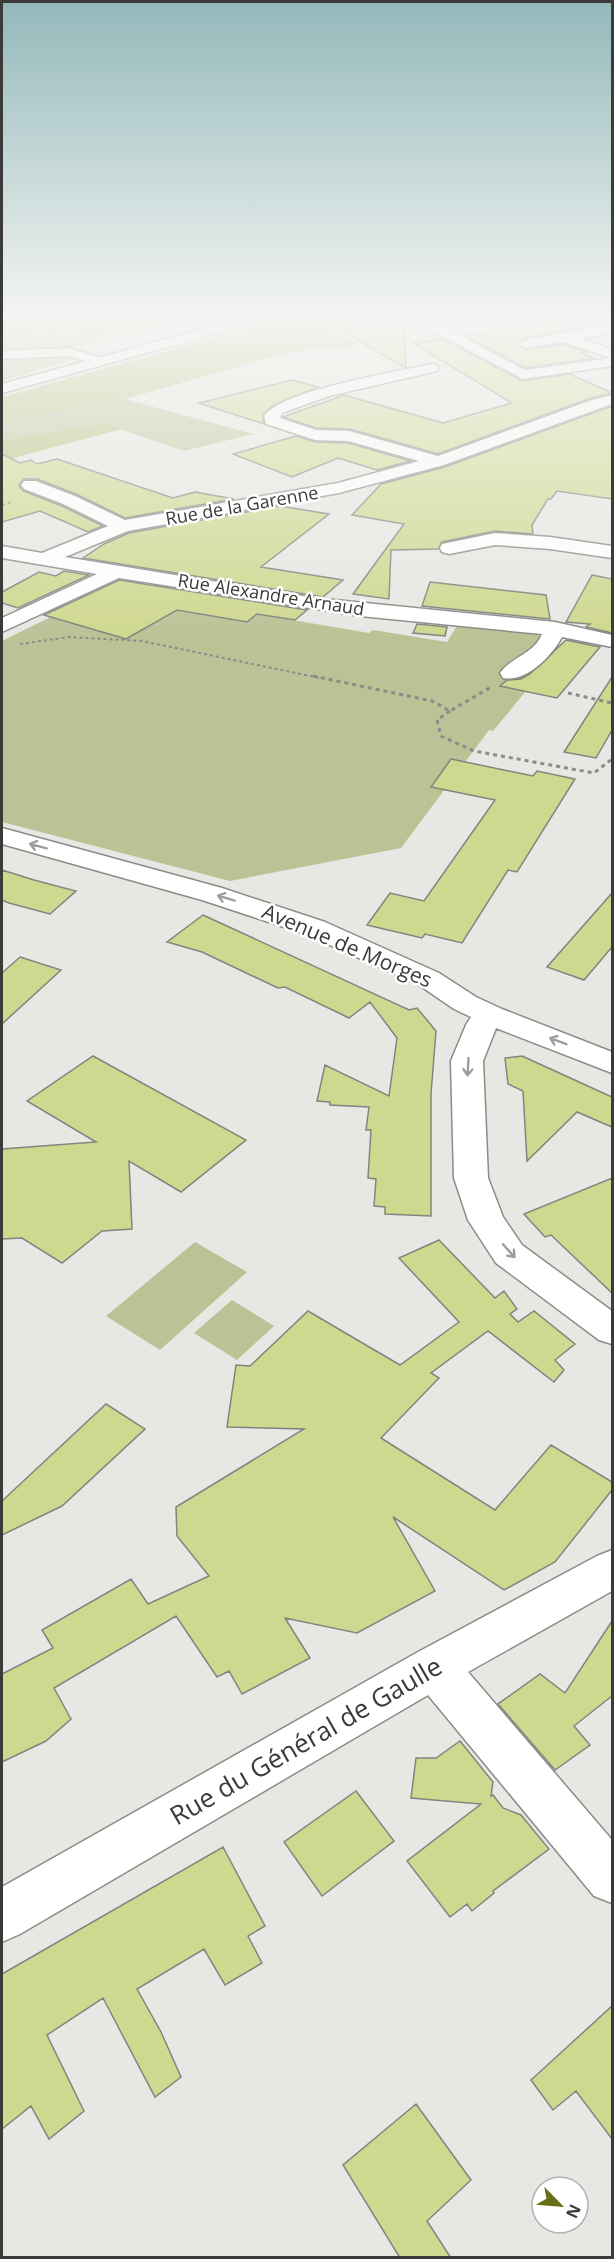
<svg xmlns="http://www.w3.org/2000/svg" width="614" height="2259" font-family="'Open Sans',sans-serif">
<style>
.green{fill:#bcc296}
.forest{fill:#b6be77}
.building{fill:#cfd88f;stroke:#83847f;stroke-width:1.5}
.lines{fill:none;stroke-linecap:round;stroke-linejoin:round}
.minor-casing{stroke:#8b8c87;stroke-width:3}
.major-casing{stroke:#8b8c87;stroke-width:3}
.path-far2{stroke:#8b8c88;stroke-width:1.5;stroke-dasharray:2 2;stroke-linecap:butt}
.path-far1{stroke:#8b8c88;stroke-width:2;stroke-dasharray:3 3;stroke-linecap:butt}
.path{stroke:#8b8c88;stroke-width:3;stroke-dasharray:4 4;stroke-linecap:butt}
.minor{fill:#fff;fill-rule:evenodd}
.major{fill:#fff;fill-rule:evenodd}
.oneway{stroke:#9d9d9c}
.labels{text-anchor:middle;stroke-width:5;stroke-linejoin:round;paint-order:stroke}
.far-street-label{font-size:18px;fill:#3b3b39;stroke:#fff}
.street-label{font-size:21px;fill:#3b3b39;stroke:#fff}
.near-street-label{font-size:26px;fill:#3b3b39;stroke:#fff}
</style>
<rect width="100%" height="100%" fill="#e7e8e3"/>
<path class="green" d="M2,319H179L69,349L64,356L72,360L2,381Z
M125,399L253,434L184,451L102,423L2,440V422Z
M87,599L166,608L247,622L257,614L369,633L373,630L447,642L458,624L530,630L545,640L516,674L536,679L493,731L489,730L401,848L230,881L2,822V641Z
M195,1242L247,1272L160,1350L106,1316Z
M232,1300L274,1326L237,1360L194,1333Z"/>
<path class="forest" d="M2,319H15L9,322L32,328L36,333L2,340Z
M281,319H334L346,326L327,327L360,345L289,352L125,399L2,422V397Z
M102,423L122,429L2,461V440Z"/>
<path class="building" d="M562,324L571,329L525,338L516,345L525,350L564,344L585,352L579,353L595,358L525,368L466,336Z
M336,328L404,329L406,367H404Z
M443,339L522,381L570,374L612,393L591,398L438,454L350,429L316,428L283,417L344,395L443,423L512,403L413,343Z
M292,380L318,387L274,405L263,414L264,424L199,403Z
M612,406V499L557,491L551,499H548L532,525L533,534L495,531L442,542L438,549L391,550L389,599L353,594L404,524L352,515L381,484L445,467Z
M296,436L315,442L348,443L411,461L377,470L338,458L292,477L233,454Z
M2,454L20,463L31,460L37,464L57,459L173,498L195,492L234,499L125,518L76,494L37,479H24L19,485L23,491L62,506L103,526L88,532L40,511L2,522Z
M280,506L329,514L261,567L343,580L323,597L83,558L104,544L129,533Z
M64,571L89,575L18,608L2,603V592L39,572L56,576Z
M592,575L612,579V633L586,627L590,624L566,622Z
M119,580L307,610L295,620L257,614L247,622L177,610L126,639L44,615Z
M430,582L546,595L550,619L422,606Z
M417,624L447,627L445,636L413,633Z
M566,640L600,647L557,698L500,686L507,680L521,679L530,674Z
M612,677V730L596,758L564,752Z
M451,759L533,776L537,771L575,779L517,872L508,870L462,943L425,934L422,938L367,925L390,893L424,901L495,800L431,787Z
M2,870L34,880L76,891L50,914L9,903L2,900Z
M612,893V947L584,980L547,967Z
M203,915L409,1010L417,1008L436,1031L431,1094V1216L385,1214V1207L374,1206L376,1179L368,1178L371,1130H366L369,1107L330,1105V1102L317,1101L325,1065L389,1096L397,1038L370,1002L349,1018L285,987L278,988L202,952L167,942Z
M20,957L61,970L2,1024V973Z
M93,1056L246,1140L181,1192L129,1161L132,1229L102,1231L62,1263L22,1238L2,1239V1149L96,1142L27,1101Z
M522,1056L612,1097V1127L577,1112L527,1161L523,1091L508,1084L505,1058Z
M612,1178V1293L551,1235L545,1237L524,1214Z
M439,1240L495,1298L504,1291L517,1309L510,1314L518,1322L534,1311L575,1344L555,1360L564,1370L554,1382L488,1331L431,1373L439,1378L381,1438L495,1510L551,1445L612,1482V1490L555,1562L504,1590L393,1517L435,1591L357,1633L285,1618L310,1658L242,1694L229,1671L217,1677L176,1616L54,1688L71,1719L46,1741L2,1762V1674L53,1648L42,1630L131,1579L148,1604L209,1576L177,1536L176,1507L304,1429L227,1427L236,1365L250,1366L308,1311L400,1365L459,1322L399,1258Z
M106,1404L145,1429L62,1506L2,1535V1501Z
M612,1621V1696L574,1726L590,1745L555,1770L498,1704L540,1674L565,1693Z
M460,1741L493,1782L491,1796L493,1795L503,1808L521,1815L549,1849L493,1891L494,1893L472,1911L467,1904L450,1917L407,1861L481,1804L411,1798L416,1758H436Z
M356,1791L394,1841L322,1896L284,1842Z
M223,1847L265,1926L248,1936L262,1963L225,1985L204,1949L137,1989L161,2032L181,2077L155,2097L103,1998L47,2035L84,2111L49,2139L31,2106L2,2129V1974Z
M612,2006V2139L576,2091L553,2110L531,2080Z
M416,2104L471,2180L427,2221L451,2258H400L343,2165Z"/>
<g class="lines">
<g class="minor-casing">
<path id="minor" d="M434,322L525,370L611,358L564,342L525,348L518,344L525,340L612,324V332L581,339L612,349V366L523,379L429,329L427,326Z
M69,348L105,359L107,362L100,366L68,356L2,359V351Z
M432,364L437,365L439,368L437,371L329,396L282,413L280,418L316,430L349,431L438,456L592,400L612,395V404L444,465L339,493L128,531L65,557L315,598L555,622L612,635V647L562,637C552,656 526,683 503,678L500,673C511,657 534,654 542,634L360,616L119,578L2,632V618L97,574L2,558V546L42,553L108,526L63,504L24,489L21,485L24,481H36L75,496L125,520L338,483L419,461L348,441L315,440L266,424L264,416C282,390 397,372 432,364Z
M495,533L550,537L612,546V558L550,549L495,545L449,554L442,552L440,548L442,544Z
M2,828L222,888L325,922L439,973L476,997L502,1009L612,1052V1073L496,1028L483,1061L488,1178L503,1217L522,1245L612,1311V1344L599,1340L496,1263L468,1220L454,1178L451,1061L466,1025L471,1017L454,1009L419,985L305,934L202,900L2,844Z
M612,1550V1591L468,1672L612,1840V1903L594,1896L428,1695L20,1934L2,1942V1887L418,1652L597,1556Z"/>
</g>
<g class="major-casing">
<path id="major" d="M240,319H260L258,322L2,393V384Z"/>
</g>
<path class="path-far2" d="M40,319L38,321L51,332
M68,320L92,322L125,319
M80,333L132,323L139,319"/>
<path class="path-far1" d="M2,505L12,502
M20,644L69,637L142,641L320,678"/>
<path class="path" d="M313,676L432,701L450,711L491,687
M568,693L612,703
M450,711L437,720L441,736L474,751L594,773L612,759"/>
<use href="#minor" class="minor"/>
<use href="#major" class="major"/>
</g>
<defs><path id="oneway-shaft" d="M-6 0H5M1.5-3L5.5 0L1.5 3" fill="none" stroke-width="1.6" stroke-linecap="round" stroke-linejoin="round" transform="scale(1.5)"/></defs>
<g class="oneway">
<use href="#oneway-shaft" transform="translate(38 846) rotate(-165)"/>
<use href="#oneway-shaft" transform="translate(226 898) rotate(-163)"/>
<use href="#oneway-shaft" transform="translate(558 1041) rotate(-159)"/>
<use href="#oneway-shaft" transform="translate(468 1067) rotate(93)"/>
<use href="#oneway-shaft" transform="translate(509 1251) rotate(48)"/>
</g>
<linearGradient id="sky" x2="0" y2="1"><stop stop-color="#93b8ba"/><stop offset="0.5" stop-color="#f4f5f2"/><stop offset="1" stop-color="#f4f5f2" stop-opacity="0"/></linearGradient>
<rect width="614" height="635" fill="url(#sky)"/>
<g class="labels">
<g class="far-street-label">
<text transform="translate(242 506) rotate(-10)" y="6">Rue de la Garenne</text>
<text transform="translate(271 595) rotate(9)" y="6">Rue Alexandre Arnaud</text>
</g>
<g class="street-label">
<text transform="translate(347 946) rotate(23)" y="7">Avenue de Morges</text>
</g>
<g class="near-street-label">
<text transform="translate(306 1741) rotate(-30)" y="9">Rue du Général de Gaulle</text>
</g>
</g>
<rect width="614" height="2259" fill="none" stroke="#3b3b39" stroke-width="6"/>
<g transform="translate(560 2205) rotate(115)"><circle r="28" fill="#ffffff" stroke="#b1b1b0" stroke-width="1.5"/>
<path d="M0-4.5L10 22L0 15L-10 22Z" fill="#676e14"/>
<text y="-9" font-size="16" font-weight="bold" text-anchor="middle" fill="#3b3b39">N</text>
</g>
</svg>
